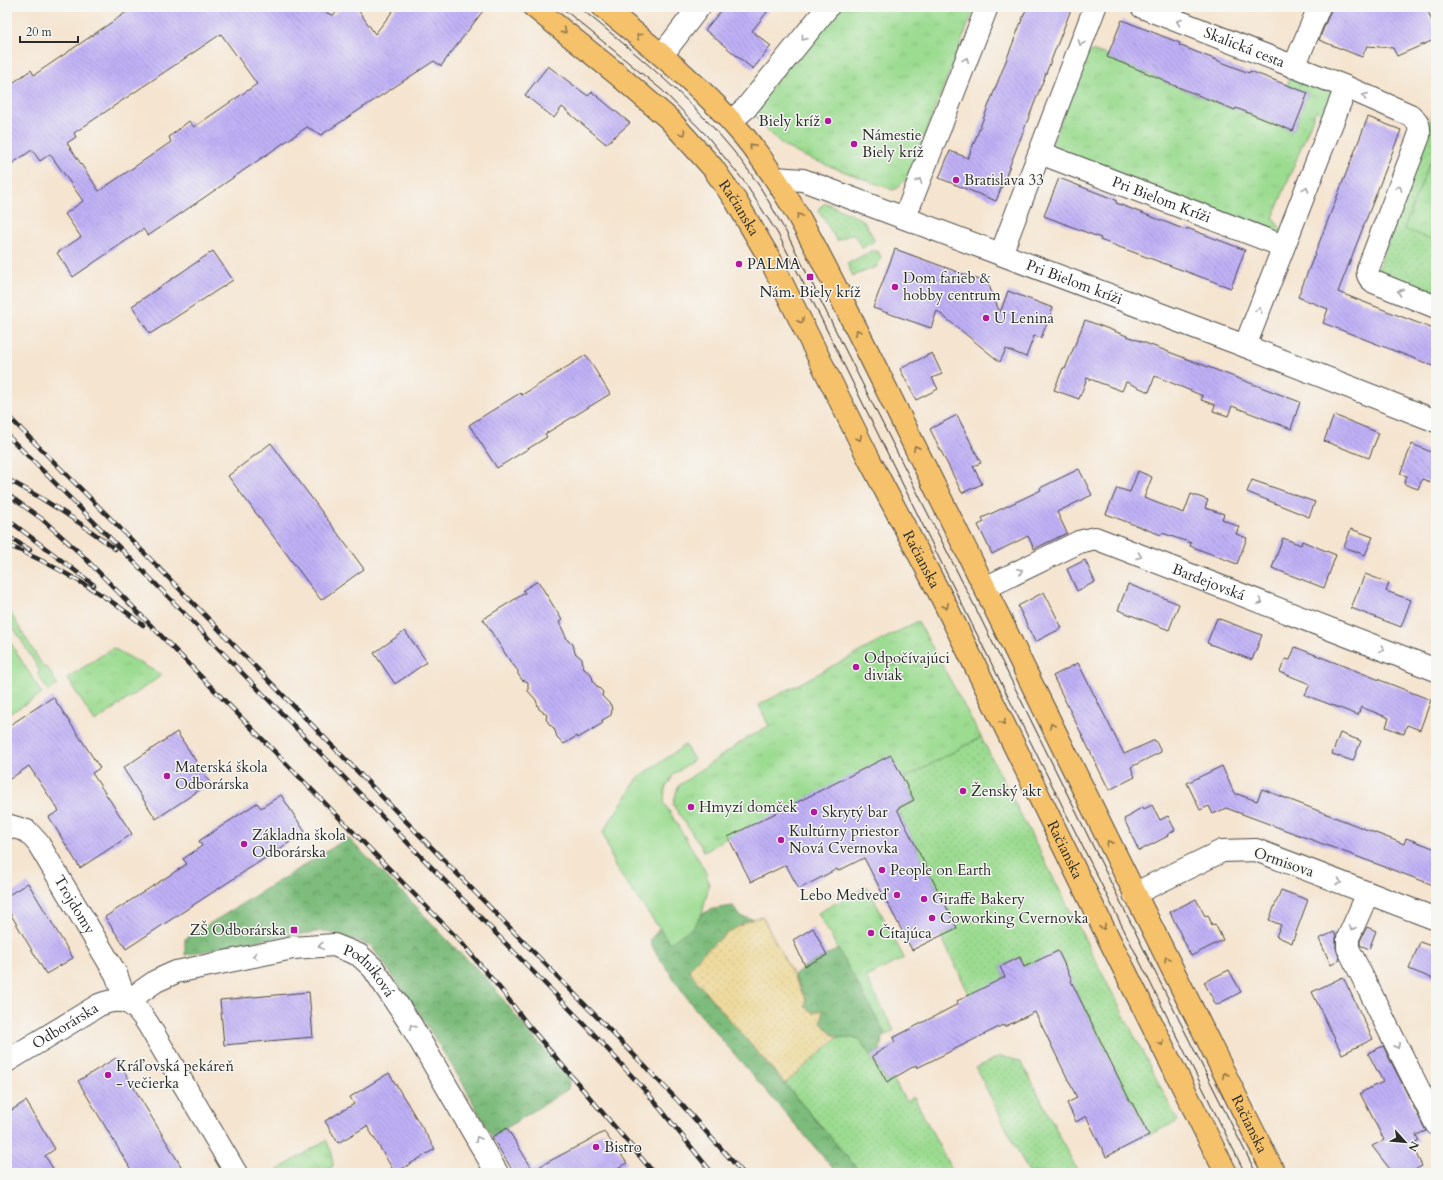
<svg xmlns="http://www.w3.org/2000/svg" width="1443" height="1180" font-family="Cardo,serif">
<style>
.grass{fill:url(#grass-dots);stroke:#64845e}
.forest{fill:url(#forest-crowns);stroke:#547453}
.sand{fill:url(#sand-dots);stroke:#8c8264}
.park{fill:url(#park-tufts);stroke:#64845e}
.garden{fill:#9cdc91;stroke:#64845e}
.building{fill:url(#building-back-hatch);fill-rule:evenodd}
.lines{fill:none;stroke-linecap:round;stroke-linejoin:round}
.minor-casing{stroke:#494744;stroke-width:24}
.major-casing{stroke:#494744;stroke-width:24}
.minor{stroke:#fff;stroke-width:22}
.major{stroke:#f5c16b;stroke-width:22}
.tram{stroke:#2b2b2b;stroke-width:1}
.rail-casing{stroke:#2b2b2b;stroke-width:4.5}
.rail{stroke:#f6f6f2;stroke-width:3;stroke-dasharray:9;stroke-linecap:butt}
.oneway{stroke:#a0a0a0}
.oneway2{stroke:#90764b}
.poi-dot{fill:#b5179e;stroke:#f6f6f2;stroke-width:1.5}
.labels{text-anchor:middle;stroke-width:3;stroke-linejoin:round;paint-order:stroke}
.street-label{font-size:15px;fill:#2b2b2b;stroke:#f6f6f2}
.poi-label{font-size:15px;fill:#2b2b2b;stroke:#f6f6f2;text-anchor:start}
</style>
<defs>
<pattern id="grass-dots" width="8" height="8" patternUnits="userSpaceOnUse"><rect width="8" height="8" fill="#9cdc91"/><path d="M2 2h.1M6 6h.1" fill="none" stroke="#87bd7d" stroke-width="1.8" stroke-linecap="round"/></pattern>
<pattern id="forest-crowns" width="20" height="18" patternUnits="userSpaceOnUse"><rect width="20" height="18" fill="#7dbc7b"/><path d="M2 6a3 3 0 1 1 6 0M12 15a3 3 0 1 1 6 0" fill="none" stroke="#679965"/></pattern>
<pattern id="sand-dots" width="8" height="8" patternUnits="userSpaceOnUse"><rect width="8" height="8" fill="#eeda9e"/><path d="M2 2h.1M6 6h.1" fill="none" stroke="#cb8" stroke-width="1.8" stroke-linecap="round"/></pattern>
<pattern id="park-tufts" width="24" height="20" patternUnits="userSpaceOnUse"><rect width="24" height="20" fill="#9cdc91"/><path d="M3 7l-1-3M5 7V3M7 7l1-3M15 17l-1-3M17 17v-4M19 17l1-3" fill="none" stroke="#87bd7d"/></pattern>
<pattern id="building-back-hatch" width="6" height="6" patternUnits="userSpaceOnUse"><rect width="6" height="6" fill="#c0b0f7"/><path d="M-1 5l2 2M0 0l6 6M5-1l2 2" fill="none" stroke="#9c8fc8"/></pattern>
</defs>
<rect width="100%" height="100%" fill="#f6f6f2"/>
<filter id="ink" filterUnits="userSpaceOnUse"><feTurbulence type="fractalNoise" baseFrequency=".025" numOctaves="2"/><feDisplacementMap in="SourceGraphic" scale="8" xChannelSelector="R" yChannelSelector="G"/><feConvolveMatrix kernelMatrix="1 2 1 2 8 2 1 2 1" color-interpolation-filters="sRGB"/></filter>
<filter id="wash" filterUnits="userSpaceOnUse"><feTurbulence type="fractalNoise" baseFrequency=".012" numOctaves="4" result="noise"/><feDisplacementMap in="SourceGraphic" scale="16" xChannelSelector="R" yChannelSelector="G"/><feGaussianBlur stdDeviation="0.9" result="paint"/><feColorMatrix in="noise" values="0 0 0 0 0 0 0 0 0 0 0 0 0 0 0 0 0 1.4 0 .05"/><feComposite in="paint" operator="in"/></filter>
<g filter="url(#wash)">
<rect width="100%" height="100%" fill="#f5e4cf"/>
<path class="grass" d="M1436,104V298L1380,276L1378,269Z
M826,203L863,220L873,237L874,240L873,242L862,248L853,233L837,241L818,210L821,206Z
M871,251H876L879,253L881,257L878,266L853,276L847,264Z
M981,737L1178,1121L1149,1135L1133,1103H1131L1071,981L1072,980L1058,951L1024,967L1020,957L1000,967L1005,977L971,998L941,936L957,928L897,809L914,800L903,779Z
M838,1037L859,1038L887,1082L893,1079L906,1101L914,1097L953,1173H861L785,1084Z
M1000,1056L1020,1061L1031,1080L1077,1170L1071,1173H1029L976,1068Z"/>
<path class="forest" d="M348,838L408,898L454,947L487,979L530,1034L570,1077L568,1089L492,1137L462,1082L418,1011L370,945L324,931L264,939L185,955V939Z
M733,906L741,917L753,919L725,936L703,953L698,983L861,1173H837L692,1005L654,950L650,940L660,928L670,943L693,927L702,914L713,909Z
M838,949L886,1035L882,1038L880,1051L870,1056L859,1038C853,1038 846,1039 839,1037C830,1035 815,1014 805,1007L806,1000L794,975L805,966Z"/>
<path class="sand" d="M762,916L806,1000L805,1007L814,1013L823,1010L821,1022L831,1034L838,1037L785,1084L699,984L689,970C694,964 698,958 703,953C718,939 743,921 762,916Z"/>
<path class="park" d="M835,7H975L907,180L905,179L898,188L893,190L803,156L784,146L766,129L752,112Z
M1093,51L1108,55L1107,57L1164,80V82L1235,110L1236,108L1293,131L1308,93L1287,85L1292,72L1337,90L1326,119L1316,110L1273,218L1282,231L1279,239L1051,147L1086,54Z
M1430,161L1436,163V241L1404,229Z
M918,621L981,737L903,779L728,837L705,852L673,805L678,786L747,738L769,726L759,705Z
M113,648L162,675L95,722L67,678Z
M867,886L904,958L866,977L894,1031L886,1035L818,913Z
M326,1140L332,1153L333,1166L321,1173H273Z"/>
<path class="garden" d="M7,607L44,668L47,667L58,685L48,691L37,673L40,671L7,617Z
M7,637L42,694L7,715Z
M685,745L694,760L674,774L665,789L664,803L699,860L706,873L709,885L702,914L693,927L670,943L615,867L603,832L638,778Z"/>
<g id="blocks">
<path class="building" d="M134,7H318L321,11L333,15L344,7H356L375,34L396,7H486L441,66L434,61L321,135L307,127L148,236L143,229L73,277L57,253L81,237L65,214L83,201L50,154L40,161L32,150L7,167V87L31,70L34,75ZM221,34L257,84L194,127L189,121L169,137L171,142L99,191L67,143L76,137L74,133Z
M724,7H771L752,31L771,46L753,69L705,30Z
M1027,7H1072L996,201L939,178L950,151L968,158Z
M1332,7H1426L1436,30V39L1397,56L1393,48L1367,46L1362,57L1319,40Z
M1122,20L1180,43L1179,45L1249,73L1250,71L1308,93L1293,131L1236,108L1235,110L1163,81L1164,80L1107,57Z
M548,66L588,96L592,92L630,123L606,144L562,107L554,118L525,95Z
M1368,117L1401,130L1338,292L1436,330V367L1323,323L1328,309L1298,297Z
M1059,178L1116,200V203L1186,230L1187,228L1245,250L1231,288L1100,240L1101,238L1044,216Z
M895,249L988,283L1000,313L1008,291L1053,308L1041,338L1034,336L1026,357L1006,349L1000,362L937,311L931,328L873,308Z
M213,251L233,280L150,334L132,306Z
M1085,320L1300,402L1291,429L1232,406L1228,416L1213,411L1215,405L1201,400L1203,396L1155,376L1149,392L1126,382L1122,391L1087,378L1079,399L1054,390L1063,368L1065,369Z
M932,353L942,374L932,378L938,389L916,400L900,369Z
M586,355L610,394L545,434L547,437L497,468L469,425L520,393L522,395Z
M957,415L981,463L973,466L982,484L962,493L930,429Z
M1334,415L1379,433L1369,458L1324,441Z
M271,443L364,569L321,600L228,476Z
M1412,444L1436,454V484L1422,479L1418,489L1404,484L1407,476L1400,474Z
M1079,469L1092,495L1057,512L1067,533L1034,549L1028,536L992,554L978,525L984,522L982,518L1041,490L1040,488Z
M1138,471L1152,477L1144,498L1184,513L1191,494L1208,500L1205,508L1224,514L1222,519L1239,527L1236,534L1247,538L1237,564L1190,546L1191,543L1162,533L1161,535L1106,514L1117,488L1130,492Z
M1252,480L1315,502L1309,517L1247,492Z
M1351,529L1373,537L1365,555L1344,547Z
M1283,538L1301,545L1302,541L1336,555L1324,588L1272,568Z
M1085,560L1095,582L1077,591L1067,569Z
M1365,574L1389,583L1386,591L1411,600L1401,627L1351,608Z
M538,581L562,620L559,622L568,641L573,644L575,653L582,659L584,669L591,674L594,683L603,692L602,696L611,705L612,710L611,715L601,721L603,723L578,738L577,736L564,744L557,737L554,728L550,725L546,719L547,715L539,709L536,700L528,691V682L522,680L518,674V671L510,661L483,619L525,593L523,590Z
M1128,584L1179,604L1169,630L1118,610Z
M1044,592L1062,628L1035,642L1018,606Z
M1217,618L1262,635L1252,660L1207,643Z
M405,631L427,662L395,684L374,653Z
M1295,647L1431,700L1420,730L1407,725L1404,734L1386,727L1389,718L1361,707L1358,715L1305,695L1310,684L1280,672L1285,659L1290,660Z
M1078,663L1124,754L1155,740L1161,752L1131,767L1135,777L1109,790L1053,676Z
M53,697L100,768L92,773L132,834L80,868L49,817L59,811L29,766L7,781V727Z
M177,732L210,783L156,819L123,768Z
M1340,733L1361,741L1353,761L1332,754Z
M891,755L914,800L897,809L957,928L912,950L864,858L838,871L837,869L799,889L786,865L751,882L728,837Z
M1222,766L1234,793L1257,801L1262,789L1404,844L1406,838L1436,849V886L1226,808L1213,814L1209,806L1200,810L1187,783Z
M281,795L305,832L126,949L105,917L187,864L183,859L202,846L199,841L257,803L261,808Z
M1152,805L1160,820L1168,816L1175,830L1167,835L1168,836L1139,851L1124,819L1132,815L1131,814L1143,807L1144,809Z
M28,883L73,958L46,974L7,908V896Z
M1281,890L1308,900L1292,943L1276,936L1281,925L1269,920Z
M1196,899L1205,916L1208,915L1212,925L1215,924L1223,940L1191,956L1170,912Z
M1367,927L1376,931L1369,949L1360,945V941Z
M813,928L827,955L805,966L793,940Z
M1334,932L1336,936V948L1340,960L1331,965L1319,939Z
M1420,942L1436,948V980L1409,969Z
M1058,951L1072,980L1071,981L1131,1103H1132L1149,1135L1106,1157L1086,1116L1076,1122L1067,1103L1077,1098L1035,1012L1004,1027L1003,1025L917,1068L916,1065L887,1082L872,1056L895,1042L893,1038L958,1004L957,1001L1005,977L1000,967L1020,957L1024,967Z
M1229,970L1241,992L1216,1005L1204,982Z
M1343,977L1373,1039L1342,1054L1312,992Z
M309,992L313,1037L224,1045L220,1000Z
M1383,1046L1426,1131L1416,1135L1419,1141L1412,1145L1422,1166L1409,1173H1393L1372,1146L1384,1140L1360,1093L1383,1082L1368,1053Z
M116,1058L169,1146L185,1173H133L78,1081Z
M389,1073L435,1149L395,1173L367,1126L338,1143L325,1121L354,1104L350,1097Z
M26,1101L55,1149L45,1156L56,1173H7V1113Z
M507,1128L533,1170L604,1132L627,1163L608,1173H514L492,1137Z"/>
</g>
</g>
<g filter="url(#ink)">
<use href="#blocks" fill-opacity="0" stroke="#494744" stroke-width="1"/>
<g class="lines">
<g class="minor-casing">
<g id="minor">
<path id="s1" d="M1142,7L1346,87L1410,115C1418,121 1420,125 1419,136L1369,266C1366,273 1368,278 1374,282L1436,307"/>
<path d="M662,55L699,7"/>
<path d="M1294,67L1319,7"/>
<path d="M731,121L746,108L828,7"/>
<path id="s2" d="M1040,153L1283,246"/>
<path id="s3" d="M775,178L803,180L1245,346L1436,421"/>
<path d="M905,217L987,7"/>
<path d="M1001,254L1095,7"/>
<path d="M1245,346L1346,87"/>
<path id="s4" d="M985,588L1079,542L1095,538L1436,670"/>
<path id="s5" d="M7,825L27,831L38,843L116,974L126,1002"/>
<path d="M1368,893L1348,938V948L1436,1124"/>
<path d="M1134,894L1222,851L1256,850L1436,919"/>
<path id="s6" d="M126,1002L156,981L176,972L293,948L334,945L359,955L373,968L411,1025L497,1173"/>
<path id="s7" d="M7,1061L99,1005C124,995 135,1003 148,1024L236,1173"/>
</g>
</g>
<g class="major-casing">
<g id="major">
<path id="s8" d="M534,7L617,74L669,119L713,168L736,201L771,261L869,459L943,600L1104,929L1226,1173"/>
<path id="s9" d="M603,7C652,47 702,86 743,135C796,199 829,275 866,348C912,441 959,535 1005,629C1093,811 1184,992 1274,1173"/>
</g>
</g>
<use href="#minor" class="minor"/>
<use href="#major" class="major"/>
<path class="tram" d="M561,7L663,91L707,136L743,180L778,234L813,302L939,558L1245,1173
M579,7C645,61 712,115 760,187C769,201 777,217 786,232L977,611L1158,978L1256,1173"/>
<g class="rail-casing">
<path id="rail" d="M7,415L117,525L634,1055L683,1106L743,1173
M7,435L144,572L591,1031L650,1096L712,1173
M7,479C45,499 80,522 115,549
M7,494L42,519L81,554L460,941L503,992L528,1025L654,1173
M7,519L94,585
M7,536L30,550
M7,545C52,563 106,595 143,625"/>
</g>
<use href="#rail" class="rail"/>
</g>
<defs><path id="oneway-chevron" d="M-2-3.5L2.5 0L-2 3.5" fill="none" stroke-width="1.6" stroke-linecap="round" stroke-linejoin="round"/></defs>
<g class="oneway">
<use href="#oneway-chevron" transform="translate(1179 22) rotate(-158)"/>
<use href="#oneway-chevron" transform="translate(804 38) rotate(128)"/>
<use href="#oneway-chevron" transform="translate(1081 43) rotate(111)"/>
<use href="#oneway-chevron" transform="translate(966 60) rotate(-69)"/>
<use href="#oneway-chevron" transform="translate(1365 96) rotate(-157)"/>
<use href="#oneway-chevron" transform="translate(919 181) rotate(-69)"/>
<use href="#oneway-chevron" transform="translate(1399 188) rotate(-69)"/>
<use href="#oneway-chevron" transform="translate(1306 189) rotate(-69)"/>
<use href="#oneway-chevron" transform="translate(1400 292) rotate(-158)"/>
<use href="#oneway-chevron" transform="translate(1259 310) rotate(-69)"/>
<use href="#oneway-chevron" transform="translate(1139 556) rotate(21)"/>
<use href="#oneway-chevron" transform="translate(1020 571) rotate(-26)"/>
<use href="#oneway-chevron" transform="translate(1260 602) rotate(21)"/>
<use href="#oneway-chevron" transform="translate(1382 649) rotate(21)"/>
<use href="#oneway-chevron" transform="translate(1339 882) rotate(21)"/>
<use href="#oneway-chevron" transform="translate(1352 928) rotate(113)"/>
<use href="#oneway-chevron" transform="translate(321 946) rotate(175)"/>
<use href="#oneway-chevron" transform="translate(255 956) rotate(168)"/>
<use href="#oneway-chevron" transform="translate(412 1027) rotate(-121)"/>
<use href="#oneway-chevron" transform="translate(1397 1046) rotate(64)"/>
<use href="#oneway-chevron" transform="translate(478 1139) rotate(-120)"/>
</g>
<g class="oneway2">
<use href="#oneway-chevron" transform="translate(564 31) rotate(38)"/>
<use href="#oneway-chevron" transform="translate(639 36) rotate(-141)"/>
<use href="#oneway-chevron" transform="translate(683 133) rotate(47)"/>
<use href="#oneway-chevron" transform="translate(752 146) rotate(-128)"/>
<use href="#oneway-chevron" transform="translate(799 216) rotate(-121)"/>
<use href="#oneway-chevron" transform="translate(801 321) rotate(64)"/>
<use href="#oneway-chevron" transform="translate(858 332) rotate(-117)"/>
<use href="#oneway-chevron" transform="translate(859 438) rotate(64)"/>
<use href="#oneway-chevron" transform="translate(916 448) rotate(-116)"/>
<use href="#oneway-chevron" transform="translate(946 606) rotate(64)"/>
<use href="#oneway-chevron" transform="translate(1003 722) rotate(64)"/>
<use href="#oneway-chevron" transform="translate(1052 726) rotate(-116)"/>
<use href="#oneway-chevron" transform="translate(1109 843) rotate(-116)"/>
<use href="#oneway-chevron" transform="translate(1103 927) rotate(64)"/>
<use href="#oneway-chevron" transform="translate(1167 959) rotate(-117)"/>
<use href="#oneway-chevron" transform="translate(1161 1043) rotate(63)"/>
<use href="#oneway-chevron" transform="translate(1225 1075) rotate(-117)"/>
</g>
</g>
<g class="poi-dot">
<circle cx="828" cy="121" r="4"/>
<circle cx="854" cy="144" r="4"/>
<circle cx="956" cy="180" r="4"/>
<circle cx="739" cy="264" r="4"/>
<rect x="806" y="273" width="8" height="8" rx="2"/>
<circle cx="895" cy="287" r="4"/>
<circle cx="986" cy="318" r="4"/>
<circle cx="856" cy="667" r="4"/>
<circle cx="167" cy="776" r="4"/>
<circle cx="963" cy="791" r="4"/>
<circle cx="691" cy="807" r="4"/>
<circle cx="814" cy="812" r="4"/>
<circle cx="781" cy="840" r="4"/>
<circle cx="244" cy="844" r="4"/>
<circle cx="882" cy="870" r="4"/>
<circle cx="897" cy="895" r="4"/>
<circle cx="924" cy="899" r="4"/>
<circle cx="932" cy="918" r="4"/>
<rect x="290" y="926" width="8" height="8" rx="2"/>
<circle cx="871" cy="933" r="4"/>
<circle cx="108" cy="1075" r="4"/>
<circle cx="596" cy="1147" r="4"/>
</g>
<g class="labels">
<g class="street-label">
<text dy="5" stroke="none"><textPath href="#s1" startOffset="110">Skalická cesta</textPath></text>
<text dy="5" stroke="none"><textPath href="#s2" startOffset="130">Pri Bielom Kríži</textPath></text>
<text dy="5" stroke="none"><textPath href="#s8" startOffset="289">Račianska</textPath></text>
<text dy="5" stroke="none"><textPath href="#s3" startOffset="318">Pri Bielom kríži</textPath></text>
<text dy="5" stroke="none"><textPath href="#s8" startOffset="685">Račianska</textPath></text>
<text dy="5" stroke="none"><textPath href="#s4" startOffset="243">Bardejovská</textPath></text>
<text dy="5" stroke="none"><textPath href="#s8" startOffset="1009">Račianska</textPath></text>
<text transform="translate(1284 862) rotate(19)" y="5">Ormisova</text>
<text dy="5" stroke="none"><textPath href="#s5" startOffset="109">Trojdomy</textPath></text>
<text dy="5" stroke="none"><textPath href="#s6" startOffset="264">Podniková</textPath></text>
<text dy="5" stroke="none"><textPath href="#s7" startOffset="68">Odborárska</textPath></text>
<text dy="5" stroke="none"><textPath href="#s9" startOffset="1302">Račianska</textPath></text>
</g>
<g class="poi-label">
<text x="820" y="126" text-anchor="end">Biely kríž</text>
<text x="862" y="140">Námestie<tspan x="862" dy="17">Biely kríž</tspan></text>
<text x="964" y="185">Bratislava 33</text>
<text x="747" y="269">PALMA</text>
<text x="903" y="283">Dom farieb &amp;<tspan x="903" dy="17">hobby centrum</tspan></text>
<text x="810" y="297" text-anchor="middle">Nám. Biely kríž</text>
<text x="994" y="323">U Lenina</text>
<text x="864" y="663">Odpočívajúci<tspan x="864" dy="17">diviak</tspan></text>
<text x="175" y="772">Materská škola<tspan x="175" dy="17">Odborárska</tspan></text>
<text x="971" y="796">Ženský akt</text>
<text x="699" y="812">Hmyzí domček</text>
<text x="822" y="817">Skrytý bar</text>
<text x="789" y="836">Kultúrny priestor<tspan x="789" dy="17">Nová Cvernovka</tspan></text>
<text x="252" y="840">Základna škola<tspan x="252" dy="17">Odborárska</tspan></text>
<text x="890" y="875">People on Earth</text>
<text x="889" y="900" text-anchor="end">Lebo Medveď</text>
<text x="932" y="904">Giraffe Bakery</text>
<text x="940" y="923">Coworking Cvernovka</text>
<text x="286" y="935" text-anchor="end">ZŠ Odborárska</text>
<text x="879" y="938">Čítajúca</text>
<text x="116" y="1071">Kráľovská pekáreň<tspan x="116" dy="17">- večierka</tspan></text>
<text x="604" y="1152">Bistro</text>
</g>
</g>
<rect width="1443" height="1180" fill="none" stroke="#f6f6f2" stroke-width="24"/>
<g transform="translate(1405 1142) rotate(117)" stroke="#f6f6f2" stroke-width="3" paint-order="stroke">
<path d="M0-3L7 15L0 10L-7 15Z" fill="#2b2b2b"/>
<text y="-6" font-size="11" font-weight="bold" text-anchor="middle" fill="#2b2b2b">N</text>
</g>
<path d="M20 36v6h58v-6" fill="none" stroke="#2b2b2b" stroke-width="2"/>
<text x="26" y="36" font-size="12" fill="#2b2b2b" stroke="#f6f6f2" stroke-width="3" paint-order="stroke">20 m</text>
</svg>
